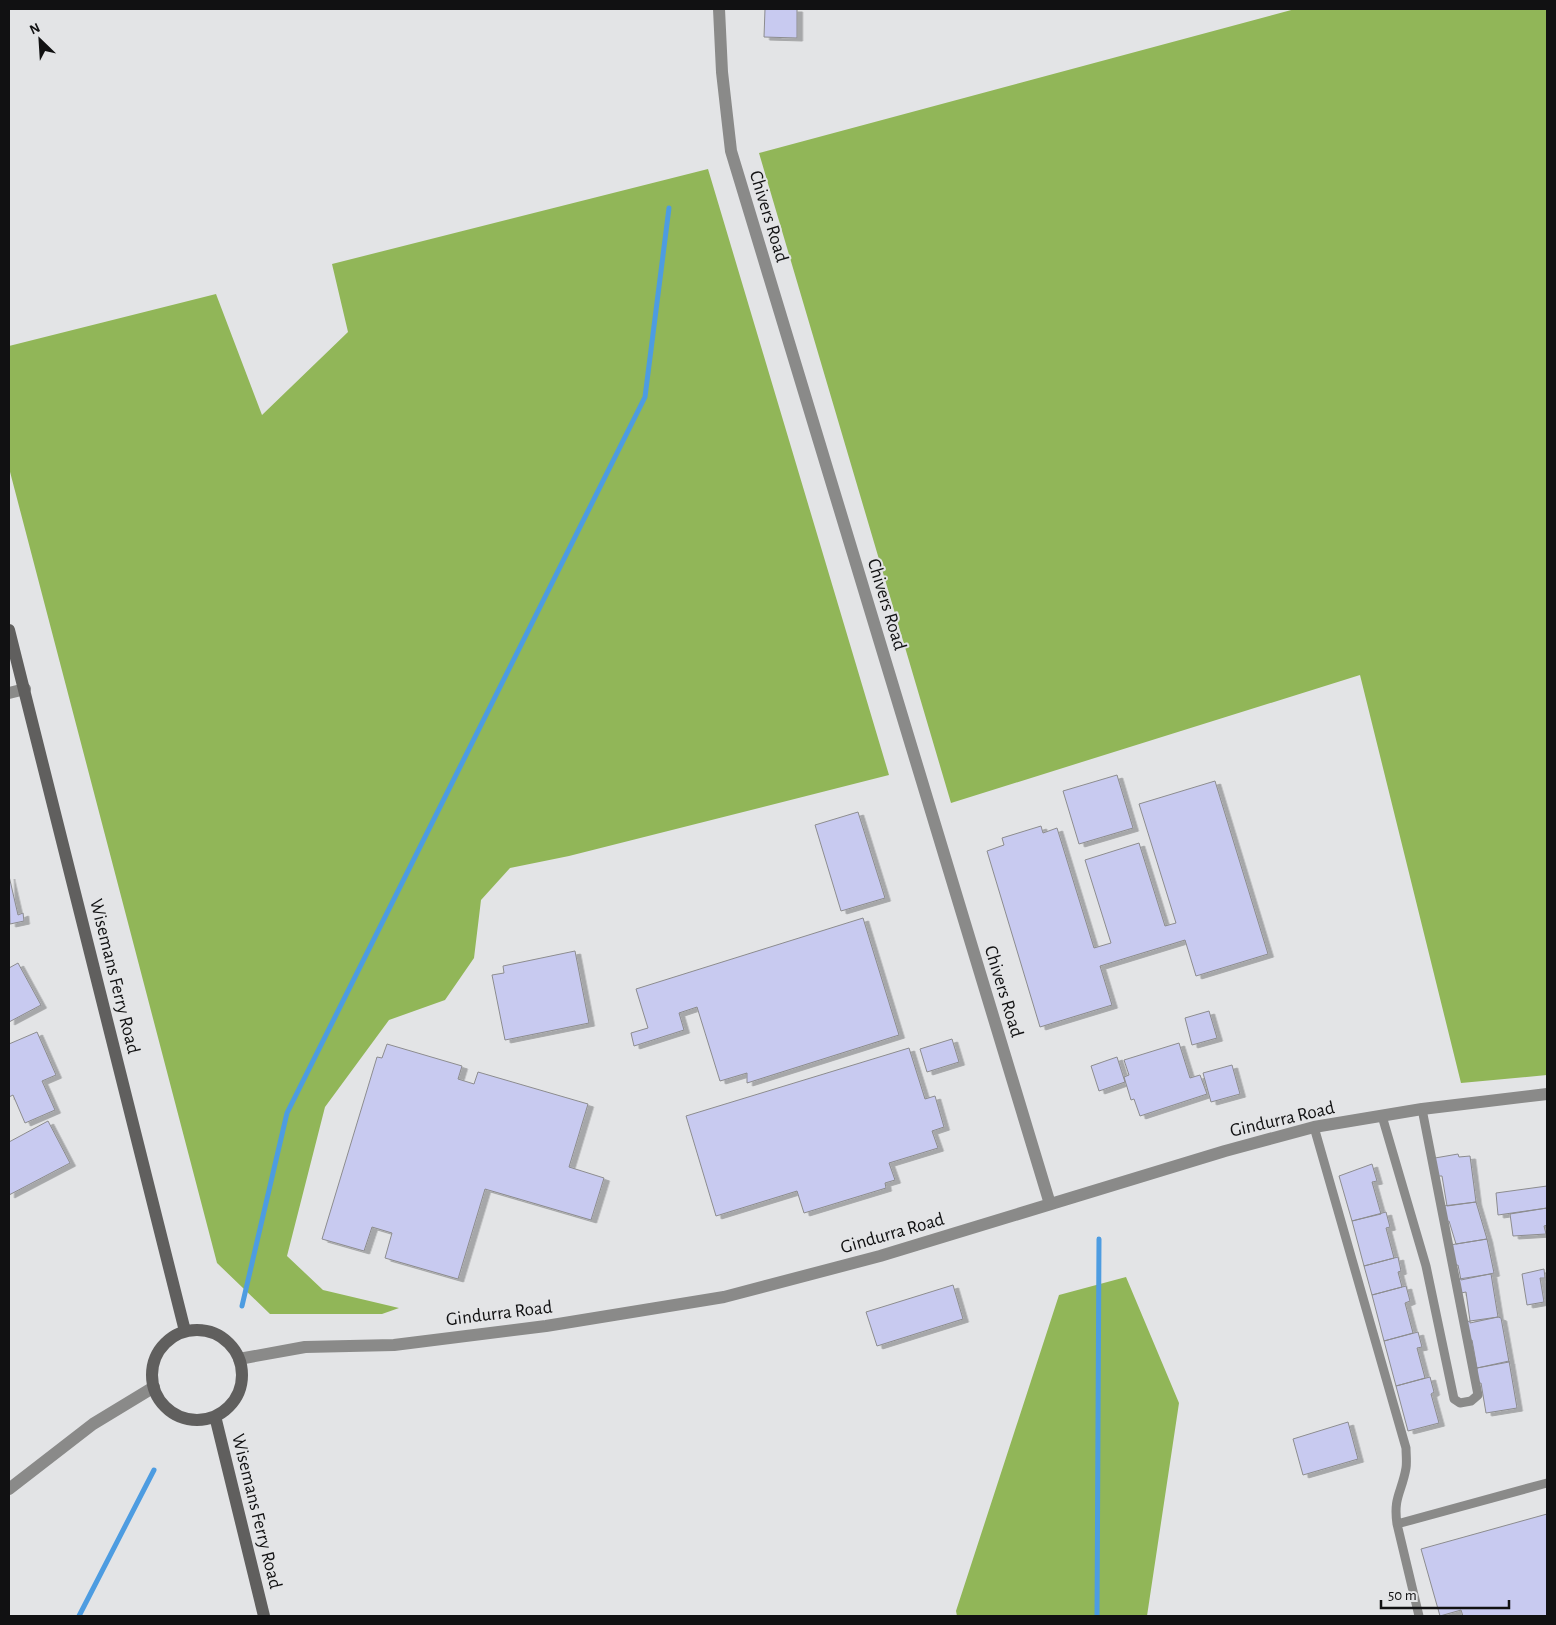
<svg xmlns="http://www.w3.org/2000/svg" width="1556" height="1625" font-family="'Alegreya Sans',sans-serif">
<style>
.forest{fill:#91b658}
.lines{fill:none;stroke-linecap:round;stroke-linejoin:round}
.stream{stroke:#4d9ce1;stroke-width:5}
.building{fill:#c8caf0;stroke:#8c8c8e;filter:url(#shadow)}
.lane{stroke:#8a8a89;stroke-width:9}
.street{stroke:#8a8a89;stroke-width:12}
.secondary{stroke:#605f5e;stroke-width:12}
.labels{text-anchor:middle;stroke-width:4;stroke-linejoin:round;paint-order:stroke}
.street-label{font-size:19px;fill:#111112;stroke:#e3e4e6}
</style>
<defs>
<filter id="shadow"><feDropShadow dx="5.5" dy="3" stdDeviation="0" flood-color="#0004"/></filter>
</defs>
<rect width="100%" height="100%" fill="#e3e4e6"/>
<path class="forest" d="M1295,9H1547V1075L1461,1083L1360,675L951,803L759,153Z
M708,169L889,775L569,856L510,868L481,900L474,958L445,1000L389,1020L325,1107L287,1256L323,1290L399,1308L382,1314H270L217,1263L9,468V346L216,294L262,415L348,332L332,264Z
M1126,1277L1179,1403L1147,1616H957L956,1611L1059,1295Z"/>
<g class="lines">
<path class="stream" d="M242,1306L287,1113L645,397L669,208
M79,1616L154,1470
M1097,1616L1099,1239"/>
</g>
<path class="building" d="M765,9H797V38L764,37Z
M1117,775L1133,828L1079,844L1063,791Z
M1215,781L1268,954L1196,976L1185,940L1100,966L1112,1005L1040,1027L987,851L1004,845L1002,838L1041,826L1043,833L1057,828L1094,948L1111,943L1085,860L1139,843L1165,926L1176,923L1139,804Z
M858,812L885,898L841,911L815,825Z
M9,876L18,915L23,913L24,921L10,924Z
M863,918L899,1035L747,1083V1073L720,1081L697,1007L679,1013L684,1030L634,1046L631,1033L648,1028L636,989Z
M575,951L589,1023L505,1040L492,975L504,973L503,966Z
M18,963L41,1005L9,1022V968Z
M1209,1011L1217,1038L1192,1045L1185,1018Z
M37,1032L56,1075L42,1081L55,1110L25,1123L13,1095L9,1097V1044Z
M952,1039L959,1062L927,1072L920,1049Z
M1179,1043L1190,1078L1200,1075L1207,1094L1140,1116L1134,1099L1131,1100L1124,1077L1129,1075L1124,1060Z
M387,1044L462,1066L458,1079L474,1084L478,1072L588,1104L569,1167L604,1178L591,1220L485,1189L458,1279L385,1258L392,1233L372,1227L364,1251L322,1239L377,1057L382,1058Z
M909,1048L925,1099L935,1096L944,1127L932,1131L938,1148L889,1163L895,1180L885,1183L886,1188L804,1213L797,1191L716,1216L686,1116Z
M1117,1057L1125,1082L1099,1091L1091,1066Z
M1232,1065L1240,1094L1211,1102L1203,1073Z
M48,1121L70,1163L9,1195V1142Z
M1458,1154L1459,1157L1470,1156L1476,1202L1447,1206L1442,1176H1438L1435,1158Z
M1372,1164L1377,1181L1372,1182L1381,1214L1352,1221L1339,1176Z
M1547,1186V1208L1498,1215L1496,1193Z
M1476,1202L1487,1239L1456,1244L1449,1221L1446,1222L1443,1206Z
M1547,1208V1225L1544,1226L1546,1234L1513,1236L1510,1214Z
M1386,1212L1390,1227L1386,1228L1394,1258L1364,1266L1352,1221Z
M1487,1239L1494,1273L1461,1280L1458,1265L1454,1266L1450,1245Z
M1398,1257L1401,1271L1398,1272L1402,1287L1372,1295L1364,1266Z
M1544,1269L1545,1278H1540L1544,1302L1527,1305L1522,1274Z
M1491,1274L1498,1317L1470,1321L1466,1292L1461,1293L1459,1279Z
M953,1285L963,1319L877,1346L866,1312Z
M1406,1286L1410,1301L1405,1303L1413,1333L1384,1341L1372,1295Z
M1498,1317L1501,1318L1509,1362L1477,1368L1472,1340H1468L1465,1322L1470,1321V1323Z
M1418,1332L1422,1347L1417,1348L1425,1378L1396,1386L1384,1341Z
M1509,1361L1517,1408L1486,1413L1481,1383L1476,1384L1477,1368Z
M1430,1377L1434,1392L1431,1394L1439,1423L1408,1431L1396,1386Z
M1348,1422L1358,1459L1303,1475L1293,1439Z
M1547,1514V1616H1463L1461,1610L1440,1616L1421,1549Z"/>
<g class="lines">
<path class="lane" d="M1382,1116L1426,1266L1454,1399L1460,1403L1471,1401L1478,1395L1422,1109
M1314,1127L1406,1448C1406,1454 1407,1462 1406,1468C1402,1492 1393,1497 1397,1524L1547,1483
M1397,1524L1419,1616"/>
<path class="street" d="M719,9L722,72L731,151L1050,1204
M9,693L25,689
M239,1359L305,1347L394,1345L546,1326L724,1297L880,1256L1225,1151L1314,1127L1422,1109L1547,1094
M9,1489L93,1424L154,1387"/>
<path class="secondary" d="M9,630L185,1331
M152 1375a45 45 0 1 1 90 0a45 45 0 1 1-90 0Z
M215,1416L264,1616"/>
</g>
<g class="labels">
<g class="street-label">
<text transform="translate(770 216) rotate(73)" y="7">Chivers Road</text>
<text transform="translate(888 604) rotate(73)" y="7">Chivers Road</text>
<text transform="translate(116 976) rotate(76)" y="7">Wisemans Ferry Road</text>
<text transform="translate(1005 991) rotate(73)" y="7">Chivers Road</text>
<text transform="translate(1282 1118) rotate(-13)" y="7">Gindurra Road</text>
<text transform="translate(892 1232) rotate(-16)" y="7">Gindurra Road</text>
<text transform="translate(499 1312) rotate(-7)" y="7">Gindurra Road</text>
<text transform="translate(258 1511) rotate(76)" y="7">Wisemans Ferry Road</text>
</g>
</g>
<rect width="1556" height="1625" fill="none" stroke="#111112" stroke-width="20"/>
<g transform="translate(40 40) rotate(335)" stroke="#e3e4e6" stroke-width="4" paint-order="stroke">
<path d="M0-4L9 19L0 12L-9 19Z" fill="#111112"/>
<text y="-8" font-size="14" font-weight="bold" text-anchor="middle" fill="#111112">N</text>
</g>
<path d="M1381 1600v8h128v-8" fill="none" stroke="#111112" stroke-width="2.5"/>
<text x="1388" y="1600" font-size="15" fill="#111112" stroke="#e3e4e6" stroke-width="4" paint-order="stroke">50 m</text>
</svg>
